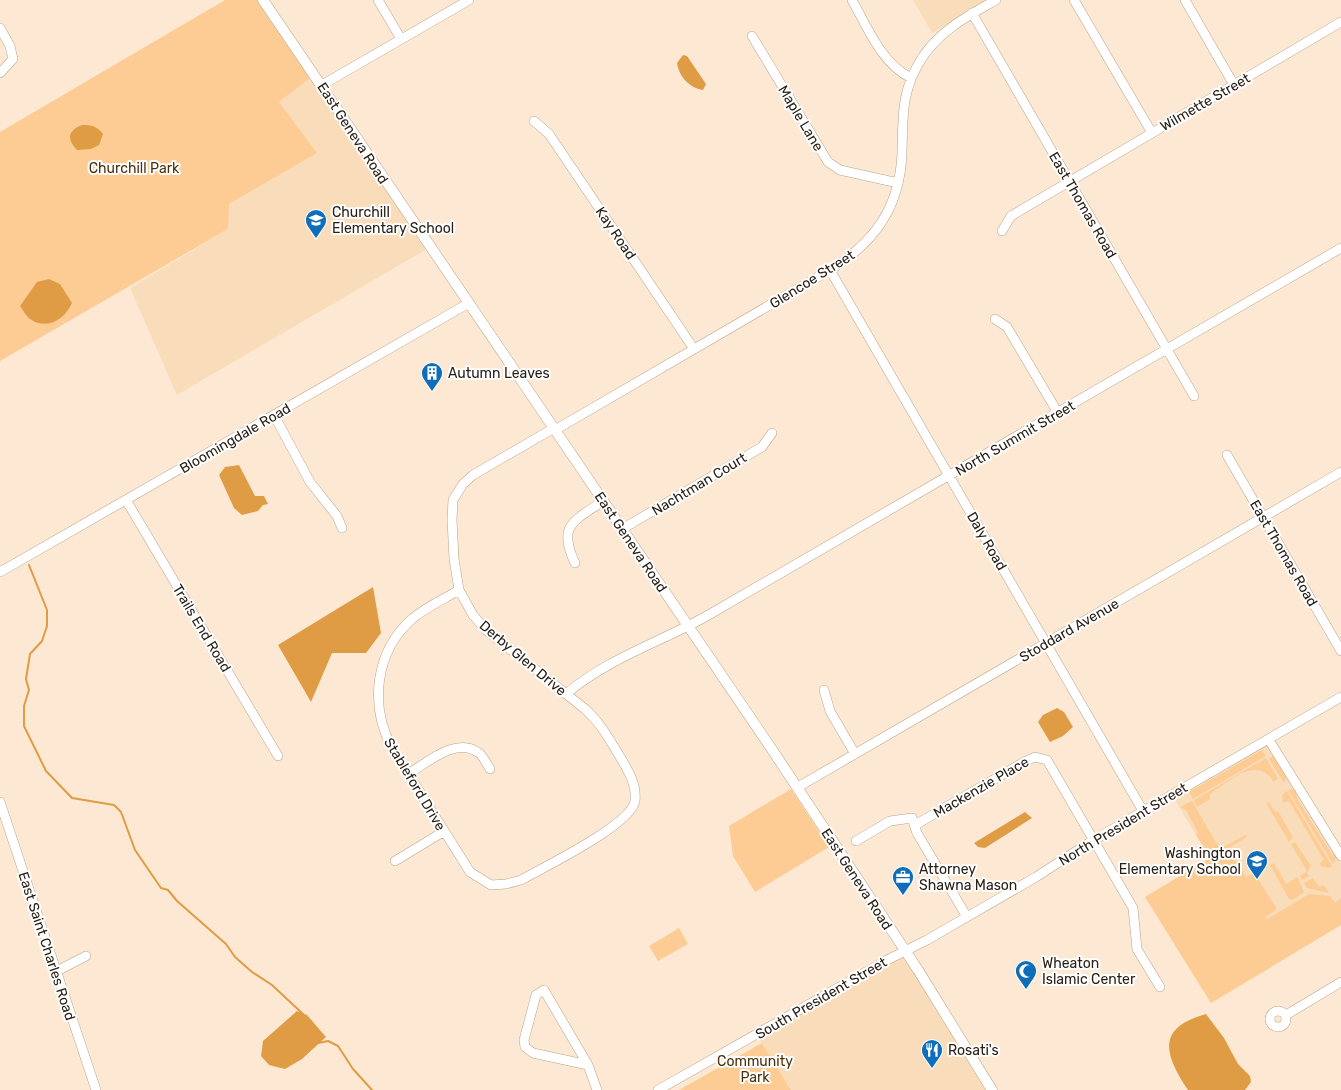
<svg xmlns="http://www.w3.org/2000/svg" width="1341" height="1090" font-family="Rubik,sans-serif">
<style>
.built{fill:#f9dcba}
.green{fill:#fdcc94}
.water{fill:#df9c45}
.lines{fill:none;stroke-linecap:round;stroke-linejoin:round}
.stream{stroke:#df9c45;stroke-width:2}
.minor-casing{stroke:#baa389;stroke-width:10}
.major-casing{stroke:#baa389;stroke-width:11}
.minor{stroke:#fff;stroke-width:9}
.major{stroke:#fff;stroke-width:10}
.labels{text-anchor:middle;stroke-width:4;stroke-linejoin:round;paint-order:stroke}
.street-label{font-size:14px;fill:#292016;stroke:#fff}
.park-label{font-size:14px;fill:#4c300b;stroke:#fff}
.poi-label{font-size:14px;fill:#292016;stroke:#fff;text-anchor:start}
</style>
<rect width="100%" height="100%" fill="#fde9d3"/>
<path class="built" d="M913,0H990L932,33Z
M310,78L427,249L177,395L130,288L228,229V204L317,153L278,102Z
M1268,744L1341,863V925L1211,1003L1145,897L1210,858L1173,797Z
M903,954L987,1090H791L758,1037Z"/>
<path class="green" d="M225,0H259L310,78L279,102L317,153L229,204L228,229L0,361V132Z
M1262,750L1266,756L1193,799L1189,792Z
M1274,755L1287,776L1284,783L1269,759Z
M1266,758L1278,779L1273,781C1256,755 1229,782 1210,794V799L1197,807L1194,800Z
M791,789L829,847L755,892L733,856L729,826Z
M1292,789L1296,791L1297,799L1333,856L1334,852L1336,858L1333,864L1288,790Z
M1287,791L1332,866L1328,868L1321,866L1320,863L1324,860L1289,801L1283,803L1282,795Z
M1192,801L1220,849L1245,835L1247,837L1229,848L1246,877L1254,873L1276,907L1275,911L1265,917L1267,919L1309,894L1330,896L1335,903L1341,898V925L1211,1003L1145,897L1210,858L1196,835L1198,833L1186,810L1180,807Z
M1269,802L1275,812L1278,811L1293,837L1289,842L1266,803Z
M1295,842L1311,866L1307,873L1309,876L1302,880L1300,876L1307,871L1291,844Z
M1274,863L1286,884L1297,877L1304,892L1293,900L1289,899L1270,865Z
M1313,878L1319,887L1324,885L1329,893L1307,888L1304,883Z
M679,928L688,944L658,961L649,946Z
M762,1043L791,1090H679Z"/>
<path class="water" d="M683,55L687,56L706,84L703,90C690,88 679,77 677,63Z
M82,125C91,125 97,126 103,134L99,145L91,149L77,150C67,139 67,131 82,125Z
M49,279L60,284L72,303C65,319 47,331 30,319C26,316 23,310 20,306L37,282Z
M239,465L255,496H264L268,504L263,505L258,511L242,515L234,508L219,475L225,467Z
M373,587L381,633L366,653H332L311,702L278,645Z
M1057,708L1064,712L1073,727L1063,736L1050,742L1038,722L1043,715Z
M1025,812L1032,818L985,848L978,847L974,843Z
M297,1011L307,1015L326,1037L302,1059L285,1069L269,1065L261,1056L263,1041Z
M1206,1014L1224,1038L1238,1064L1250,1076L1251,1082L1245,1090H1188C1164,1054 1156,1028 1206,1014Z"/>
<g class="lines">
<path class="stream" d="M29,565L47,610V626L42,641L30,654L26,679L29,690L24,706V726L46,771L72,798L114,805L121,812L135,850L161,888L168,890L177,901L226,944L235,957L252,972L272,985L303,1014
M318,1043L328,1041L338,1046L353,1069L372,1090"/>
<g class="minor-casing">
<path id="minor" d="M378,0L401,39
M852,0C868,28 881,63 911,78
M1074,0L1152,133
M1185,0L1234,85
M972,13L1194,396
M0,28L10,46L13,59L0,73
M752,36L828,162L840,170L898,183
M322,85L469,0
M534,121L549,134L694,349
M1002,231L1011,216L1341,22
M830,270L1143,811
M995,319L1007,327L1058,413
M274,415L310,482L337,516L342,528
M555,430L830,270C875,242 900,207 902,153C903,117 901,90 922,58C940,30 968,16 996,0
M1227,455L1341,651
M126,500L278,756
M622,529L762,447L772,433
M575,563C557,525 574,521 603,501
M0,572L469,303
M459,590C444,599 427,607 413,618C375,651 369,705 392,748L470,872L491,885L506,884L521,880C544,867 631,825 635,801C637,783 627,769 619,755C609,739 600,722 585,709L486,630L473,615L459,590L454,559L452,520L453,500L463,484L473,475L554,428
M824,690L830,711L855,754
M566,694C607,659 658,643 705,617L1341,248
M1269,740L1341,856
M408,774C427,763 456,736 479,753C483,756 487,764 490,769
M798,787L1341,472
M0,802L96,1090
M915,825L1026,761L1035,757L1047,760L1133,908L1137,949L1160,987
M856,841L890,821L912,818L917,833L967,917
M395,861L443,832
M55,972L86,956
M1270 1019a8 8 0 1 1 16 0a8 8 0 1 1-16 0Z
M1286,1015L1341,982
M588,1065L533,1053L525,1047L524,1040L536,995L544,990L588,1065L597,1090
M658,1090L887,960L927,940L1036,877L1092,841L1341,697"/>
</g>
<g class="major-casing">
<path id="major" d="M263,0L771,748L918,970L992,1090"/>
</g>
<use href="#minor" class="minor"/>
<use href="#major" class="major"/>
</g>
<defs>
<g id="school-pin" transform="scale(1.125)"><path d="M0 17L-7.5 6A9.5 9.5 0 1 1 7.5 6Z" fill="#0f6dba" stroke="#fff"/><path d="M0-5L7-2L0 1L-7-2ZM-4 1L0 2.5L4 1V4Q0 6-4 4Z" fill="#fff"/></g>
<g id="building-pin" transform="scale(1.125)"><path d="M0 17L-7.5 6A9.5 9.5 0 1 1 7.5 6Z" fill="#0f6dba" stroke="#fff"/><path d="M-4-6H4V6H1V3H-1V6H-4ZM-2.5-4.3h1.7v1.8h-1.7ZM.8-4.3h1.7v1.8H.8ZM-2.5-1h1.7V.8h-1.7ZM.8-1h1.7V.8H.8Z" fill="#fff"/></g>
<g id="office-pin" transform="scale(1.125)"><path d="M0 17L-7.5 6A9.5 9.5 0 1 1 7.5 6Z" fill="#0f6dba" stroke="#fff"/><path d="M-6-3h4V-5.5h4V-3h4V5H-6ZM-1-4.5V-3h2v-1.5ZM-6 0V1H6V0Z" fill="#fff"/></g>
<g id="mosque-pin" transform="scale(1.125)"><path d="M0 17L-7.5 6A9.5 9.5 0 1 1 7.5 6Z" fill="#0f6dba" stroke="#fff"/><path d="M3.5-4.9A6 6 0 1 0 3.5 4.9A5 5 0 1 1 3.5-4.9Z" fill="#fff"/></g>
<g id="restaurant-pin" transform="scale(1.125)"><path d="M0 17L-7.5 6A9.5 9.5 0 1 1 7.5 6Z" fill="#0f6dba" stroke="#fff"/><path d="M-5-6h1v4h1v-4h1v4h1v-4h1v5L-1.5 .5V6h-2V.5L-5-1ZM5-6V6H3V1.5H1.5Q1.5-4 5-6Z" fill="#fff"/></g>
</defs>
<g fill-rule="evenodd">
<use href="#school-pin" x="316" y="220"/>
<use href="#building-pin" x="432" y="373"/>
<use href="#school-pin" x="1257" y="861"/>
<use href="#office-pin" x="903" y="877"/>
<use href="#mosque-pin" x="1026" y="971"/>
<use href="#restaurant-pin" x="932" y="1050"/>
</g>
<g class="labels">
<g class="street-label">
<text transform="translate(1205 102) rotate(-30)" y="5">Wilmette Street</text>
<text transform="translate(801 118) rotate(59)" y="5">Maple Lane</text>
<text transform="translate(353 133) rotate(57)" y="5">East Geneva Road</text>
<text transform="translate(1083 205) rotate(60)" y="5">East Thomas Road</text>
<text transform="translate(616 233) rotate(56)" y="5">Kay Road</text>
<text transform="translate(812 279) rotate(-32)" y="5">Glencoe Street</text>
<text transform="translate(235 438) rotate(-30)" y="5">Bloomingdale Road</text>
<text transform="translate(1015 438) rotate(-30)" y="5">North Summit Street</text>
<text transform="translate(699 484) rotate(-31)" y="5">Nachtman Court</text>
<text transform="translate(987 541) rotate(60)" y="5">Daly Road</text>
<text transform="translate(631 542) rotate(56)" y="5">East Geneva Road</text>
<text transform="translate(1284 553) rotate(60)" y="5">East Thomas Road</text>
<text transform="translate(202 628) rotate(59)" y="5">Trails End Road</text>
<text transform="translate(1069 630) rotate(-30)" y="5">Stoddard Avenue</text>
<text transform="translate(523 658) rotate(40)" y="5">Derby Glen Drive</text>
<text transform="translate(415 784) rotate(59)" y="5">Stableford Drive</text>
<text transform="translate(981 787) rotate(-30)" y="5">Mackenzie Place</text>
<text transform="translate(1123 824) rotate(-31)" y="5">North President Street</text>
<text transform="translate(857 879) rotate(57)" y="5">East Geneva Road</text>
<text transform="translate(47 946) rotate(72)" y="5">East Saint Charles Road</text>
<text transform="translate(821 998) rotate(-30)" y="5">South President Street</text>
</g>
<g class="park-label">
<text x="134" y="173">Churchill Park</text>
<text x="755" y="1066">Community<tspan x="755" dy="16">Park</tspan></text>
</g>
<g class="poi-label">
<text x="332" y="217">Churchill<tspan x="332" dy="16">Elementary School</tspan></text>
<text x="448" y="378">Autumn Leaves</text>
<text x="1241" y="858" text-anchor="end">Washington<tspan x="1241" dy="16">Elementary School</tspan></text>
<text x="919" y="874">Attorney<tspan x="919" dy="16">Shawna Mason</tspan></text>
<text x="1042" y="968">Wheaton<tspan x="1042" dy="16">Islamic Center</tspan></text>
<text x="948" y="1055">Rosati's</text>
</g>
</g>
</svg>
